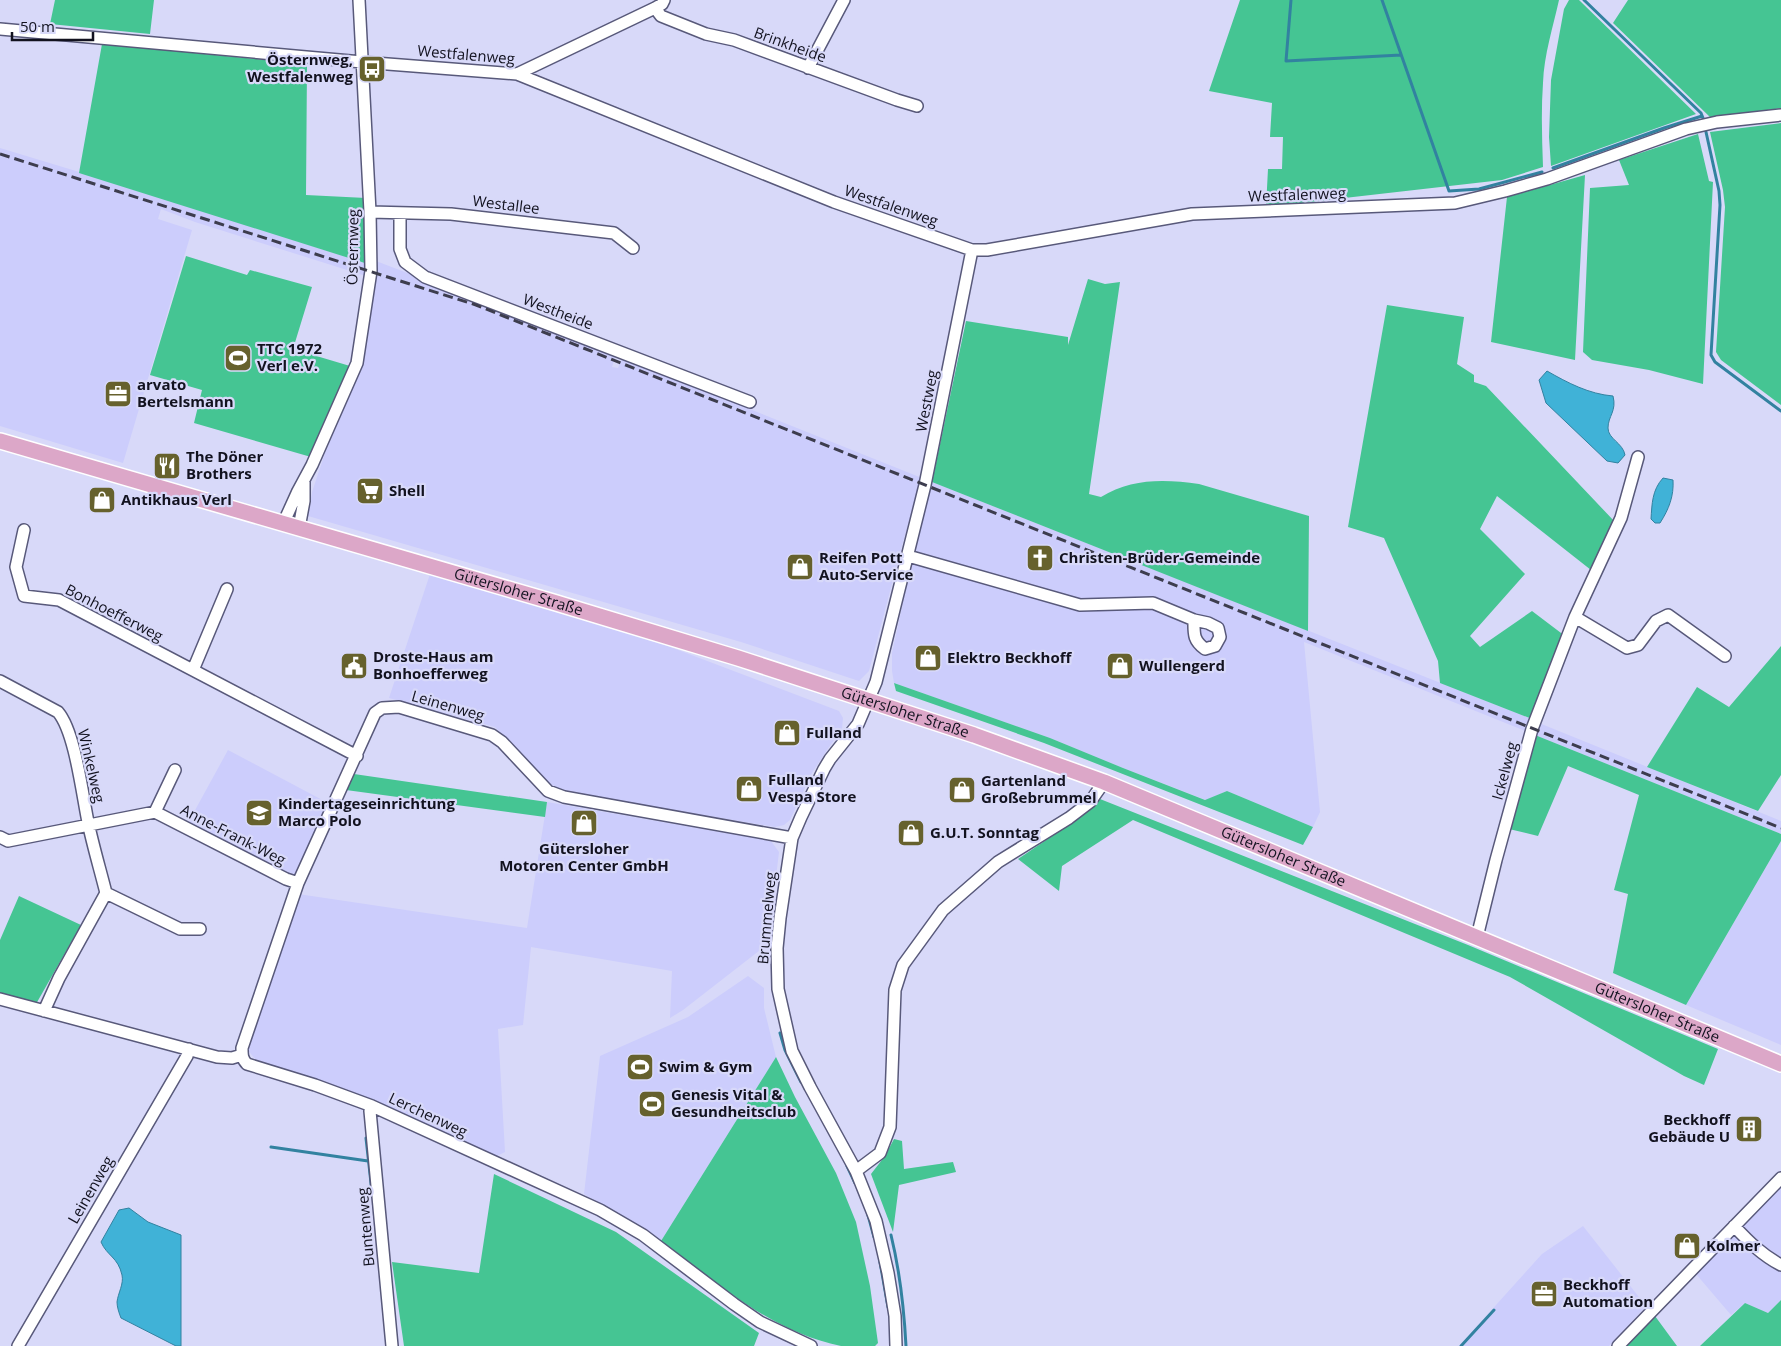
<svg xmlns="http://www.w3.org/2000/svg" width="1781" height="1346" font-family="'Open Sans',sans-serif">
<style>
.built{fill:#cccdfc}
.green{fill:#45c593}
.water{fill:#40b2d7;stroke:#3282a0}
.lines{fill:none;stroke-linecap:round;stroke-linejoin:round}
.stream{stroke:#3282a0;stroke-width:3}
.minor-casing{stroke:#58597a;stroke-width:14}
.major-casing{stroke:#fff;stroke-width:18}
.minor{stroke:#fff;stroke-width:11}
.major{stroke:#dca7c8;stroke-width:15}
.rail{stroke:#3d3d4e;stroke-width:3;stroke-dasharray:10 5;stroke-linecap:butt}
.labels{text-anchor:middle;stroke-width:4.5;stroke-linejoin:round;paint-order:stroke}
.street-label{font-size:15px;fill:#12121f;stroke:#d8d9f9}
.poi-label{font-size:15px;font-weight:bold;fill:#12121f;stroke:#d8d9f9;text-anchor:start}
</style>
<rect width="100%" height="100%" fill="#d8d9f9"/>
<path class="built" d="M0,148L142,191L368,264L366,276L195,222L161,209L158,219L192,230L123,463L0,426Z
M376,261L611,351L616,354L612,367L618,368L622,358L922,478L903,542L869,671L859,681L741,642L308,516L312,492L325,453L364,361Z
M932,482L1532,719L1528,732L1304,642L1320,812L1313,827L1227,791L1206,800L1123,768L1050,738L894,683L892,671V653L909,575Z
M430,574L636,634L839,711L843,718L842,729L827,750L812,773L790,820L784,825L775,827L566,792L550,784L495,727L389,698Z
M1539,723L1781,821V834L1535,735Z
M228,750L328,803L293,878L188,823Z
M547,802L771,841L779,852L768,944L683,1010L670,1018L672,971L531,947L523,1025L498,1029L505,1152L497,1156L371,1099L255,1059L247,1049L298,894L527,928Z
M1781,841V1045L1686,1005Z
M748,976L764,988V1008L776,1057L661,1241L584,1194L600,1056L688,1017Z
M1781,1187V1300L1768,1313L1745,1303L1731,1315L1696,1274Z
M1583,1226L1646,1306L1609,1346H1459L1542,1254Z"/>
<path class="green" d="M55,0H154L150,34L50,24Z
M1240,0H1559C1553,27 1544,55 1543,83C1541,111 1542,139 1543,167L1502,180L1266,207L1268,169H1282L1283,137H1270L1272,103L1209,91Z
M1569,0H1579L1696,114L1551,166L1549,137L1551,80L1564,9Z
M1628,0H1781V108L1711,118L1613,23Z
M102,44L307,64L306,195L366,198L368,264L79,173Z
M1781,123V405L1721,360L1716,352L1725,207L1723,190L1710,132Z
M1698,134L1709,181L1713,182L1703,384L1649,370L1592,360L1583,352L1590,188L1629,185L1619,160Z
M1585,175L1575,360L1491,342L1507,197Z
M186,256L247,275L250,270L312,287L293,349L350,366L311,457L194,423L202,390L150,375Z
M1088,279L1105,284L1120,282L1089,494L1101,497C1131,478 1165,479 1199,484L1309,516L1308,631L932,482L966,321L1068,337V345Z
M1387,305L1464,317L1457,364L1474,375V382L1486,386L1615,522L1591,570L1497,496L1480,529L1525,574L1470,636L1480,647L1532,611L1565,636L1532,719L1440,683L1438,661L1384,538L1348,527Z
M1781,646V775L1758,811L1647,767L1697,687L1729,707Z
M894,683L1050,738L1123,768L1205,800L1227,791L1313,827L1303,845L1044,743L896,691Z
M1535,735L1781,834V841L1686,1005L1613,973L1628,894L1614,890L1639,795L1568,766L1538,836L1509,829Z
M354,774L547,802L545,817L346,790Z
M1100,799L1468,945L1718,1049L1704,1085L1684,1076L1510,977L1133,820L1062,866L1059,891L1018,859L1073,822Z
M19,896L81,925L36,1004L0,994V940Z
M776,1057L795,1097L836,1173L856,1222L870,1286L878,1343L875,1346C864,1346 852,1346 841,1346C771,1332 716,1282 661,1241Z
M894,1139L902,1141L904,1169L953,1162L956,1172L899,1185L893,1232L871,1174L885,1156Z
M494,1174L616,1232L759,1333L754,1346H404L392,1262L479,1273Z
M1781,1300V1346H1700L1745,1303L1768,1313Z
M1655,1316L1677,1346H1626Z"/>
<path class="water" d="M1547,371C1568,383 1589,394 1613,396C1617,411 1608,416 1608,428C1608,439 1623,443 1625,455L1618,463L1607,461L1546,403L1539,380Z
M1663,478L1673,480C1674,496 1669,509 1660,523H1655L1651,519C1652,504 1652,490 1663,478Z
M129,1208L148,1222L181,1235V1346H176L121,1318C119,1313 117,1307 117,1302C118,1293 124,1284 122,1275C118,1257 107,1256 101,1242L119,1210Z"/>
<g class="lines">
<path class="stream" d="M1291,0L1286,61L1401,55
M1382,0L1449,191L1479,189L1542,172
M1584,0L1701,113L1703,118
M1706,132L1719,191L1720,205L1711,355L1715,362L1781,411
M1553,168L1664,128L1702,116
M780,1033L785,1050L801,1082
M366,1138L372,1192
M271,1147L368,1161
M847,1166L855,1183
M868,1215L874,1237
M891,1235C900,1272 904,1308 906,1346
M880,1262L888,1307
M1461,1346L1494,1310"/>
<g class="minor-casing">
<path id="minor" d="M655,8L661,16L706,34L734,40L897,100L917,106
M0,29L362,62L517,74L834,202L972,250H987L1192,214L1455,203L1505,191L1547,179L1686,129L1717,122L1781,115
M808,68L844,0
M517,74L655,8L662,4L664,0
M370,212L451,214L614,233L633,248
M400,213V249L405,262L425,277L750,402
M283,524L298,491L312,465L357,363L371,271L370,212L359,0
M299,528L304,501V482
M24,530L16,567L24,596L59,600L357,756
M908,556L1080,605L1153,603L1194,620L1208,623L1218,628L1220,637L1215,646L1205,649C1193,640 1194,634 1194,620
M1575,617L1627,648L1638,645L1656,621L1668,615L1725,656
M193,670L227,589
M0,681L58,712C75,732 82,793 88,822C93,846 100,869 106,893L180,929H200
M155,812L175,770
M0,837L8,841L155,812L286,879L298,883
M792,838L564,797L548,791L502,742L492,735L399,707L382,708L375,713L298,883L242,1048C242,1055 242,1059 247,1064L315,1085L372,1106L600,1210L643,1235L734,1304L760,1322L811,1346
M1477,937L1496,860L1532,729L1575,617L1621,518L1638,457
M0,999L217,1057L232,1058L242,1055
M44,1011L59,978L106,893
M372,1106L370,1111L392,1346
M856,1171L880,1153L890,1127L895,990L903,965L943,910L998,862L1069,818L1090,802L1104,782
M1734,1226C1749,1242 1762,1255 1781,1265
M18,1346L187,1056L189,1049
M896,1346L895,1316L888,1273L876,1221L856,1171L810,1087L792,1051L778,989L777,948L780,918L792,838L801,817L824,769L830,759L858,724L876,682L925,485L972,250
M1618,1346L1781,1178"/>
</g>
<g class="major-casing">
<g id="major">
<path id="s1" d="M0,441L553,602L738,658L974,735L1104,782L1781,1064"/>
</g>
</g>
<use href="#minor" class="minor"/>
<use href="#major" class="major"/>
<path class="rail" d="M0,154L476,305L1781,828"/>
</g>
<defs>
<g id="bus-square" transform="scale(1.4375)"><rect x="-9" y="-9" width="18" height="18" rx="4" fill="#66612d" stroke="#d8d9f9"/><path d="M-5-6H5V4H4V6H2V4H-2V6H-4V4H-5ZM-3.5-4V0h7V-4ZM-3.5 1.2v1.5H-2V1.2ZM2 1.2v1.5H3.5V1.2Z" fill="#fff"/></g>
<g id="stadium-square" transform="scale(1.4375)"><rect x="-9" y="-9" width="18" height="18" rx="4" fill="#66612d" stroke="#d8d9f9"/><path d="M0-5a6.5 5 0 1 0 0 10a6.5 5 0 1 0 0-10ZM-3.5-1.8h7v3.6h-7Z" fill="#fff"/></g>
<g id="office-square" transform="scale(1.4375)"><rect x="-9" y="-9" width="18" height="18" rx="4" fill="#66612d" stroke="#d8d9f9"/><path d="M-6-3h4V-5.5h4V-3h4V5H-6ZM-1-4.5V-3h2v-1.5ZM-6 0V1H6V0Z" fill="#fff"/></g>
<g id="restaurant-square" transform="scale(1.4375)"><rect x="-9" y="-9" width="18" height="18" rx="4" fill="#66612d" stroke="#d8d9f9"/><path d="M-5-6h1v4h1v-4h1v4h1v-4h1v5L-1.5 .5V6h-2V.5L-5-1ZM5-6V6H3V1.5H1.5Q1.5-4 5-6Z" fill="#fff"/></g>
<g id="supermarket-square" transform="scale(1.4375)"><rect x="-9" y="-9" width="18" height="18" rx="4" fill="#66612d" stroke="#d8d9f9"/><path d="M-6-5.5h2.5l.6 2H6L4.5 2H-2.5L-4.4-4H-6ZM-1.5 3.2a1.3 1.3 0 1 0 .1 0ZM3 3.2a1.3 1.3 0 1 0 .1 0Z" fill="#fff"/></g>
<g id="shop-square" transform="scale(1.4375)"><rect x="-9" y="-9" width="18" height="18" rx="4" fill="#66612d" stroke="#d8d9f9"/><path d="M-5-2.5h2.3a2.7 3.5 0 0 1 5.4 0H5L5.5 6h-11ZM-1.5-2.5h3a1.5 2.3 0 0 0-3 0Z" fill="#fff"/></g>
<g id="church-square" transform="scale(1.4375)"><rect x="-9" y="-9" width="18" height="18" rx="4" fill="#66612d" stroke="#d8d9f9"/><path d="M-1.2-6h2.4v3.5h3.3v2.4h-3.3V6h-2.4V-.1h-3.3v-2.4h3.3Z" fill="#fff"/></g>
<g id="civic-square" transform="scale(1.4375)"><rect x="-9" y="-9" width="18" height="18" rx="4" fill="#66612d" stroke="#d8d9f9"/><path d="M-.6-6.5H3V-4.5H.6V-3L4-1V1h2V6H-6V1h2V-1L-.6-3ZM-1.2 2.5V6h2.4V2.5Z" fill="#fff"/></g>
<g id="school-square" transform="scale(1.4375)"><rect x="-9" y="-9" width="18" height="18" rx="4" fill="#66612d" stroke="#d8d9f9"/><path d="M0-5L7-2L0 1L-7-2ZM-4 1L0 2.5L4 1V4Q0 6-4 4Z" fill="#fff"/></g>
<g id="building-square" transform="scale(1.4375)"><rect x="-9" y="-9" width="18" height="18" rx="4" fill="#66612d" stroke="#d8d9f9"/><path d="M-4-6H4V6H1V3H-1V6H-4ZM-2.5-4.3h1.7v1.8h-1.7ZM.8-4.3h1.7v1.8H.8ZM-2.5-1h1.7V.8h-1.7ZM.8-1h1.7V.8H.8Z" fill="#fff"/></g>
</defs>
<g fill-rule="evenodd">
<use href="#bus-square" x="372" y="69"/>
<use href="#stadium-square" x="238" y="358"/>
<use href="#office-square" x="118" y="394"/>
<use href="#restaurant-square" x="167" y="466"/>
<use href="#supermarket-square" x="370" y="491"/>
<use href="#shop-square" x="102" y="500"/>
<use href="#church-square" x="1040" y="558"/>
<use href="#shop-square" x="800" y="567"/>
<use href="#shop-square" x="928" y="658"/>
<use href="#civic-square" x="354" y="666"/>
<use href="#shop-square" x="1120" y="666"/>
<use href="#shop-square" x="787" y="733"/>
<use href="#shop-square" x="749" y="789"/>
<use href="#shop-square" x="962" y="790"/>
<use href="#school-square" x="259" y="813"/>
<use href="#shop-square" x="584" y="823"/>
<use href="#shop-square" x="911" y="833"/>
<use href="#stadium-square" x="640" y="1067"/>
<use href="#stadium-square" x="652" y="1104"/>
<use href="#building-square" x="1749" y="1129"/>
<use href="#shop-square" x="1687" y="1246"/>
<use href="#office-square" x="1544" y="1294"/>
</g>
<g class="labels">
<g class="street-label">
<text transform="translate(790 45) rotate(20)" y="5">Brinkheide</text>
<text transform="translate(466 55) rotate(5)" y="5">Westfalenweg</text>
<text transform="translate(1297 195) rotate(-2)" y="5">Westfalenweg</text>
<text transform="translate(506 205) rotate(7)" y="5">Westallee</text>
<text transform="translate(891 206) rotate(19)" y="5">Westfalenweg</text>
<text transform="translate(353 247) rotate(-89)" y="5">Östernweg</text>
<text transform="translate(558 312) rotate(21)" y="5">Westheide</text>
<text transform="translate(927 401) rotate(-79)" y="5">Westweg</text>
<text dy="5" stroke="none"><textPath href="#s1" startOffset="540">Gütersloher Straße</textPath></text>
<text transform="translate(114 613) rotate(27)" y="5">Bonhoefferweg</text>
<text transform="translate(448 706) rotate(16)" y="5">Leinenweg</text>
<text dy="5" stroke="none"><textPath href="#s1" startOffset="945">Gütersloher Straße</textPath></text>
<text transform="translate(91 766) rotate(77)" y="5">Winkelweg</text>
<text transform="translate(1505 771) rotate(-75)" y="5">Ickelweg</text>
<text transform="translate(233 835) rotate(27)" y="5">Anne-Frank-Weg</text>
<text dy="5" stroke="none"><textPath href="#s1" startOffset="1350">Gütersloher Straße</textPath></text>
<text transform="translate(767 918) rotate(-85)" y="5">Brummelweg</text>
<text dy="5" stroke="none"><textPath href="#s1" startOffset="1755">Gütersloher Straße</textPath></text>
<text transform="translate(428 1115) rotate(25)" y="5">Lerchenweg</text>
<text transform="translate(91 1190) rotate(-60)" y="5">Leinenweg</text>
<text transform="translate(366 1227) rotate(-95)" y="5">Buntenweg</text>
</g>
<g class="poi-label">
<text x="353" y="65" text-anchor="end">Östernweg,<tspan x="353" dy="17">Westfalenweg</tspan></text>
<text x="257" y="354">TTC 1972<tspan x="257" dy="17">Verl e.V.</tspan></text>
<text x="137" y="390">arvato<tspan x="137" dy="17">Bertelsmann</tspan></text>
<text x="186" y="462">The Döner<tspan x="186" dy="17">Brothers</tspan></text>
<text x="389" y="496">Shell</text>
<text x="121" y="505">Antikhaus Verl</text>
<text x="819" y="563">Reifen Pott<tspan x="819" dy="17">Auto-Service</tspan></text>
<text x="1059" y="563">Christen-Brüder-Gemeinde</text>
<text x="373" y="662">Droste-Haus am<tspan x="373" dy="17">Bonhoefferweg</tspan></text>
<text x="947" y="663">Elektro Beckhoff</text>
<text x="1139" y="671">Wullengerd</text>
<text x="806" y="738">Fulland</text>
<text x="768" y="785">Fulland<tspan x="768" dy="17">Vespa Store</tspan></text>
<text x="981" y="786">Gartenland<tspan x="981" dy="17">Großebrummel</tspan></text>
<text x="278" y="809">Kindertageseinrichtung<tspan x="278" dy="17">Marco Polo</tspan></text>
<text x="930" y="838">G.U.T. Sonntag</text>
<text x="584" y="854" text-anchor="middle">Gütersloher<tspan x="584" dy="17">Motoren Center GmbH</tspan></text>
<text x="659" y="1072">Swim &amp; Gym</text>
<text x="671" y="1100">Genesis Vital &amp;<tspan x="671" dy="17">Gesundheitsclub</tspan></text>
<text x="1730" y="1125" text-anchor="end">Beckhoff<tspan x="1730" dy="17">Gebäude U</tspan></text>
<text x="1706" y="1251">Kolmer</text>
<text x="1563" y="1290">Beckhoff<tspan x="1563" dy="17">Automation</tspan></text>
</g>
</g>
<path d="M12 32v8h81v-8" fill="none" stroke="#12121f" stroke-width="2.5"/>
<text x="20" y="32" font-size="15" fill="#12121f" stroke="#d8d9f9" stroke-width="4" paint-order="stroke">50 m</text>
</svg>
